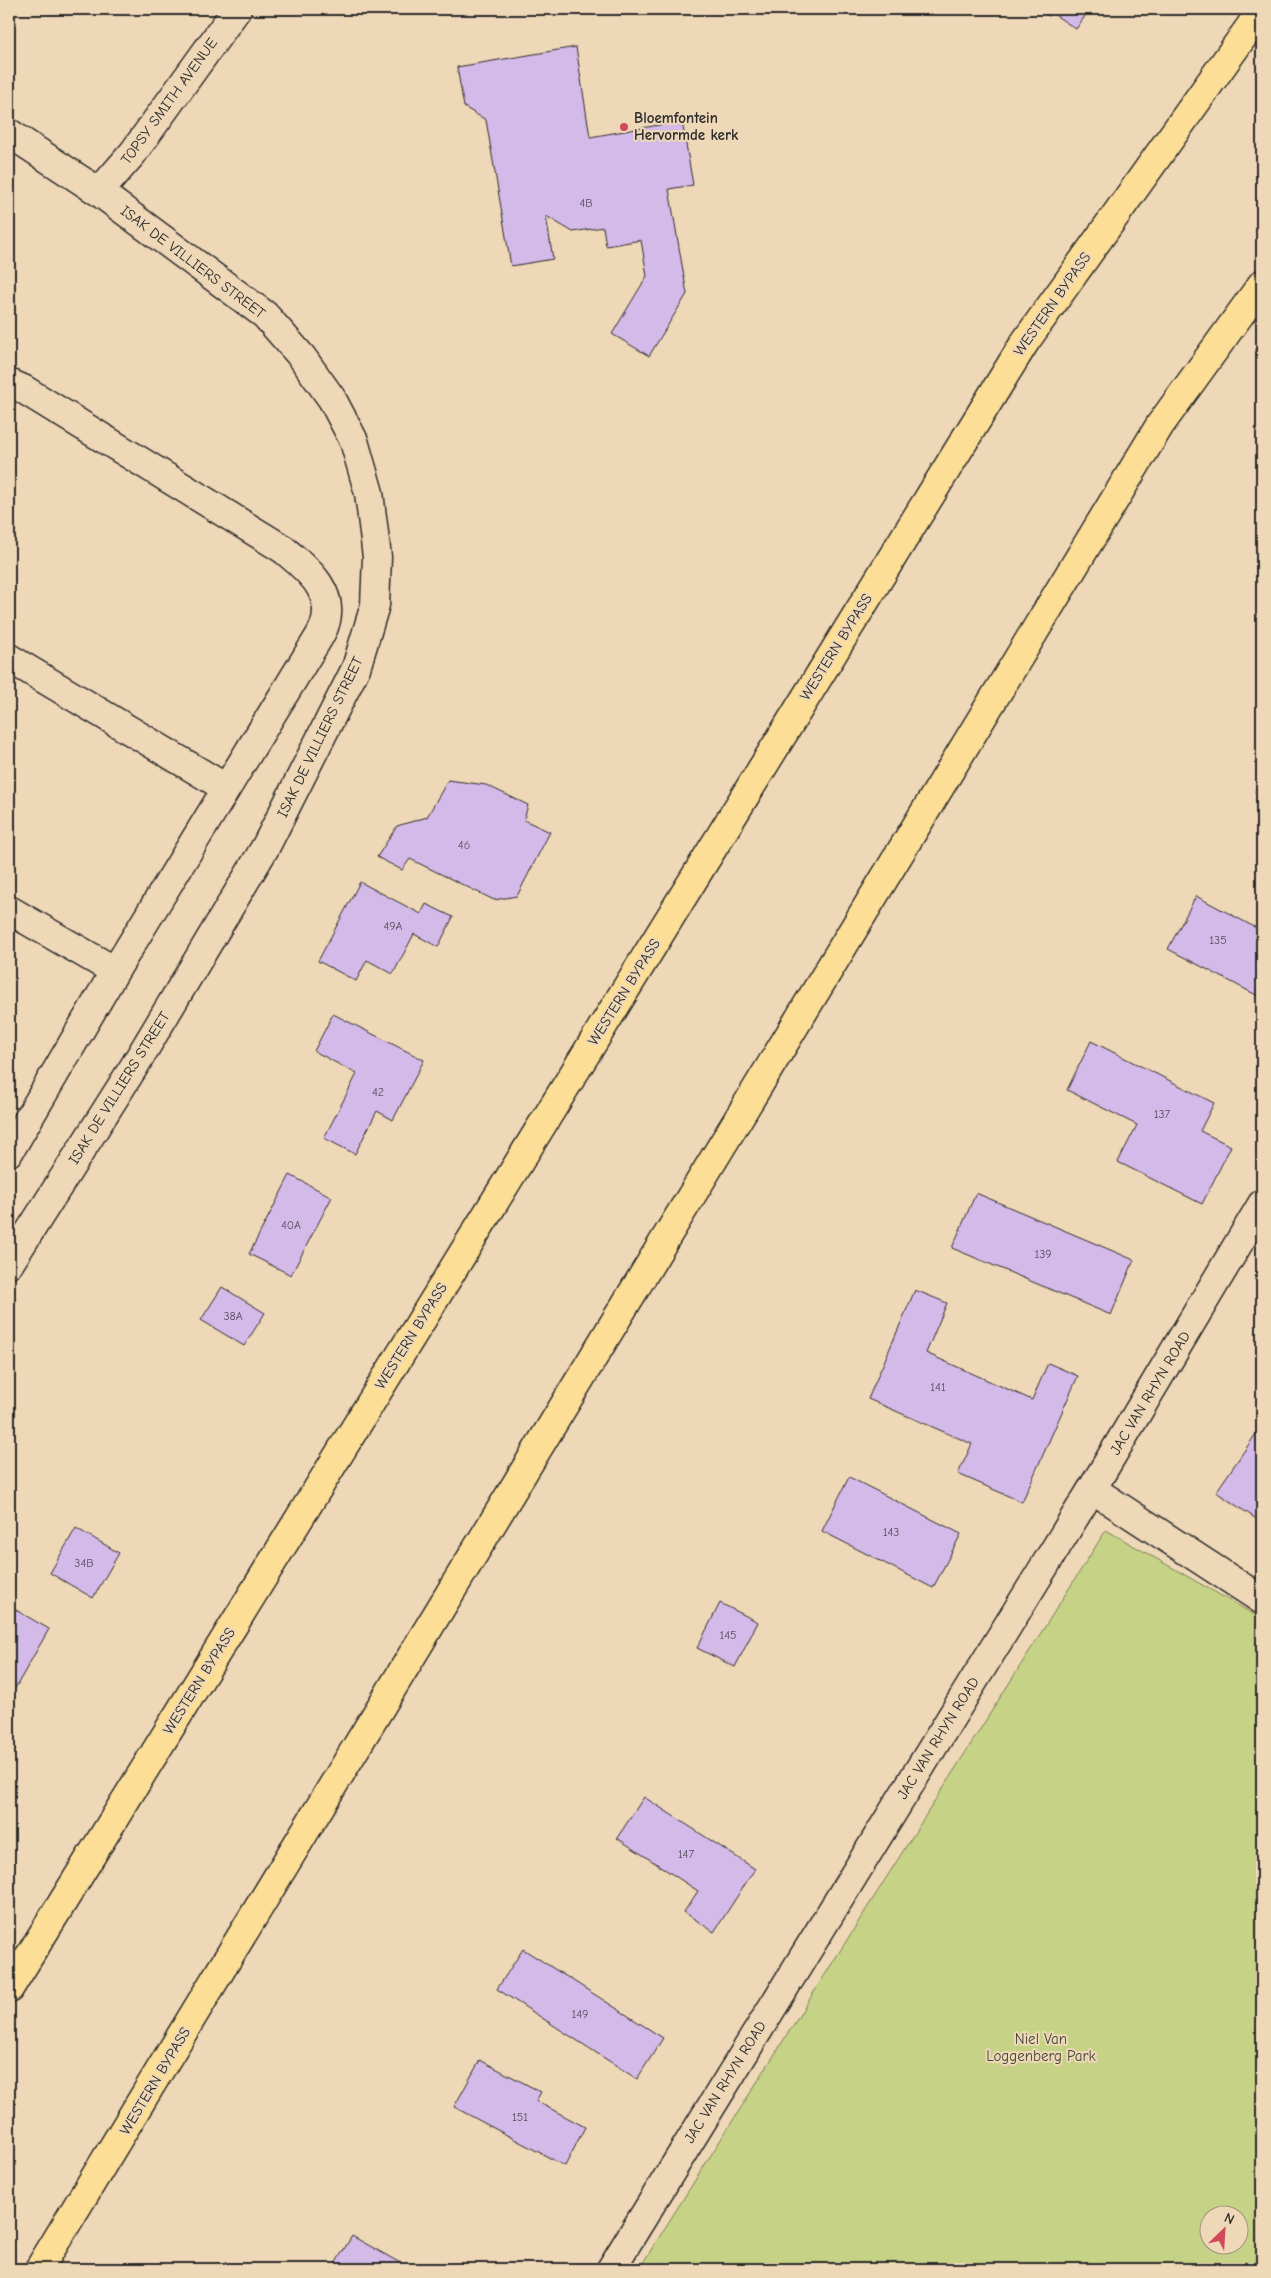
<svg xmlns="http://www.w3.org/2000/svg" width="1271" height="2278" font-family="'Comic Neue',sans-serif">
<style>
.green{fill:#c6d285;stroke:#787e58;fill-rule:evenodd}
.building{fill:#d4bae9;stroke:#2b2b2b}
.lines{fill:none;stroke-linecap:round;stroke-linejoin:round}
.street-casing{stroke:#2b2b2b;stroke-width:31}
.highway-casing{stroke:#2b2b2b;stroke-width:31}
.path{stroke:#2b2b2b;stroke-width:3;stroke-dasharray:5 4;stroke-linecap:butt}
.street{stroke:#efd8b7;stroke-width:28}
.highway{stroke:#fcde96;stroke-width:28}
.poi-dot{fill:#d1495b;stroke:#efd8b7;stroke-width:2}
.labels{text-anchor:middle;stroke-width:4;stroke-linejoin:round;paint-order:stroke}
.number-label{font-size:12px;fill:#554f5a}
.street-label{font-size:15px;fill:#2b2b2b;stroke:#efd8b7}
.poi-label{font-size:15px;font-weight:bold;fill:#2b2b2b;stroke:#efd8b7;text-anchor:start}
.park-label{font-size:15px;fill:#424438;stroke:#efd8b7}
</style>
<rect width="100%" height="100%" fill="#efd8b7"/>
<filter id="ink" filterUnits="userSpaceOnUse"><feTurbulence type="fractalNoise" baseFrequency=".02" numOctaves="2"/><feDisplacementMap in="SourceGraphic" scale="10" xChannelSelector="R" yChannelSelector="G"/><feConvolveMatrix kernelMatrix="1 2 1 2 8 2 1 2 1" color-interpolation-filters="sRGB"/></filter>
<g filter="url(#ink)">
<path class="green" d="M1106,1530L1262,1619V2269H639ZM1208,2216H1238V2246H1208Z"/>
<path class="building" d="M1037,9H1090L1076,29L1052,13L1049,16Z
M576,47L590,137L682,121L693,185L669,189L687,294L649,356L612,334L647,276L641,240L606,246L603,227L573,232L546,216L553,259L511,266L486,120L464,107L457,67Z
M1262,777V795L1255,792Z
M448,780L486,785L528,805L524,820L550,832L517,896L494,900L410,859L402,870L377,857L397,826L427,817Z
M360,882L421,914L426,904L453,917L438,947L414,934L393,974L367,960L356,981L318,961Z
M1196,896L1262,931V998L1168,949Z
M333,1014L424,1060L393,1120L377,1111L355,1154L324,1138L357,1074L314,1051Z
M1091,1041L1214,1103L1200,1131L1231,1146L1202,1204L1118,1162L1137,1125L1067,1090Z
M290,1175L332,1197L291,1275L249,1254Z
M976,1193L1134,1260L1111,1315L952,1248Z
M222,1287L265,1313L244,1346L201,1320Z
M915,1290L947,1303L926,1353L1032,1400L1048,1363L1078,1376L1022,1502L958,1474L972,1444L868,1399Z
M1262,1425V1514L1258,1520L1216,1492Z
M849,1477L961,1534L933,1588L822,1531Z
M76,1528L119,1553L93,1598L50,1573Z
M720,1603L758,1622L735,1667L697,1648Z
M9,1606L49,1629L9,1699Z
M644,1797L755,1869L714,1932L684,1912L698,1891L617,1838Z
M523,1949L663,2038L637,2079L497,1989Z
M480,2060L541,2092L536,2101L585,2127L565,2166L454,2107Z
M352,2236L411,2269H332Z"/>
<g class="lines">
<g class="street-casing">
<path id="street" d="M9,133L99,192L265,315L302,357L332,399L354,441L369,493L377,557L375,605L356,668L266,846L135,1065L9,1264
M99,192L133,153L237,9
M9,383L23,389L283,549C307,569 337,592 324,627C320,637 312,648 306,658L115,971L9,1152
M9,658L226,788
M9,910L115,971
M1092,1489L1262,1600
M611,2269L1092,1489L1262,1204"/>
</g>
<g class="highway-casing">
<path id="highway" d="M9,1989L1025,342L1262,10
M39,2269L1160,425L1262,284"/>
</g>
<path class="path" d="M9,15L15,9"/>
<use href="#street" class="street"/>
<use href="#highway" class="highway"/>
</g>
</g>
<circle class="poi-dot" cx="624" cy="127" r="5"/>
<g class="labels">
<g class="number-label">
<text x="586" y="207">4B</text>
<text x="464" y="849">46</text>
<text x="393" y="930">49A</text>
<text x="1218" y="944">135</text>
<text x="378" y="1096">42</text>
<text x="1162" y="1118">137</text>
<text x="291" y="1229">40A</text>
<text x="1043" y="1258">139</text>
<text x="233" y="1320">38A</text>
<text x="938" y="1391">141</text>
<text x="891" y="1536">143</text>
<text x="84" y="1567">34B</text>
<text x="728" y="1639">145</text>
<text x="686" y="1858">147</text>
<text x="580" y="2018">149</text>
<text x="520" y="2121">151</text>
</g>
<g class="street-label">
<text transform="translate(169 101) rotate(-54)" y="5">TOPSY SMITH AVENUE</text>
<text transform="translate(193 262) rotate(37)" y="5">ISAK DE VILLIERS STREET</text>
<text transform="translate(1052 304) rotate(-55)" y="5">WESTERN BYPASS</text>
<text transform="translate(836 647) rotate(-58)" y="5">WESTERN BYPASS</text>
<text transform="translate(320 737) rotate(-64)" y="5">ISAK DE VILLIERS STREET</text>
<text transform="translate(624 992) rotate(-58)" y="5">WESTERN BYPASS</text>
<text transform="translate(119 1088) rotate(-58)" y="5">ISAK DE VILLIERS STREET</text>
<text transform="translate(411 1336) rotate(-58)" y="5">WESTERN BYPASS</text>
<text transform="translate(1150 1393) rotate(-59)" y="5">JAC VAN RHYN ROAD</text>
<text transform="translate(199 1681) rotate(-58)" y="5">WESTERN BYPASS</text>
<text transform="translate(938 1738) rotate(-58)" y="5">JAC VAN RHYN ROAD</text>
<text transform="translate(155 2081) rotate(-59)" y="5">WESTERN BYPASS</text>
<text transform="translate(725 2082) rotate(-58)" y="5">JAC VAN RHYN ROAD</text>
</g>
<g class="poi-label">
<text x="634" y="123">Bloemfontein<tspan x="634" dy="17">Hervormde kerk</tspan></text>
</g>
<g class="park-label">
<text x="1041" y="2044">Niel Van<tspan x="1041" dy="17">Loggenberg Park</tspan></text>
</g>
</g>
<rect width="1271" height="2278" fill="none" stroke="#efd8b7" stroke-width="30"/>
<rect x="15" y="15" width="1241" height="2248" fill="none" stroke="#2b2b2b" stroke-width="2" filter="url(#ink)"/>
<g transform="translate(1224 2230) rotate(25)"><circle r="24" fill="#efd8b7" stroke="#a1937f"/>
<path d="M0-4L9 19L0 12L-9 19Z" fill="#d1495b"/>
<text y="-8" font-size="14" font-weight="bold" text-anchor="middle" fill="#2b2b2b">N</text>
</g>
</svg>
